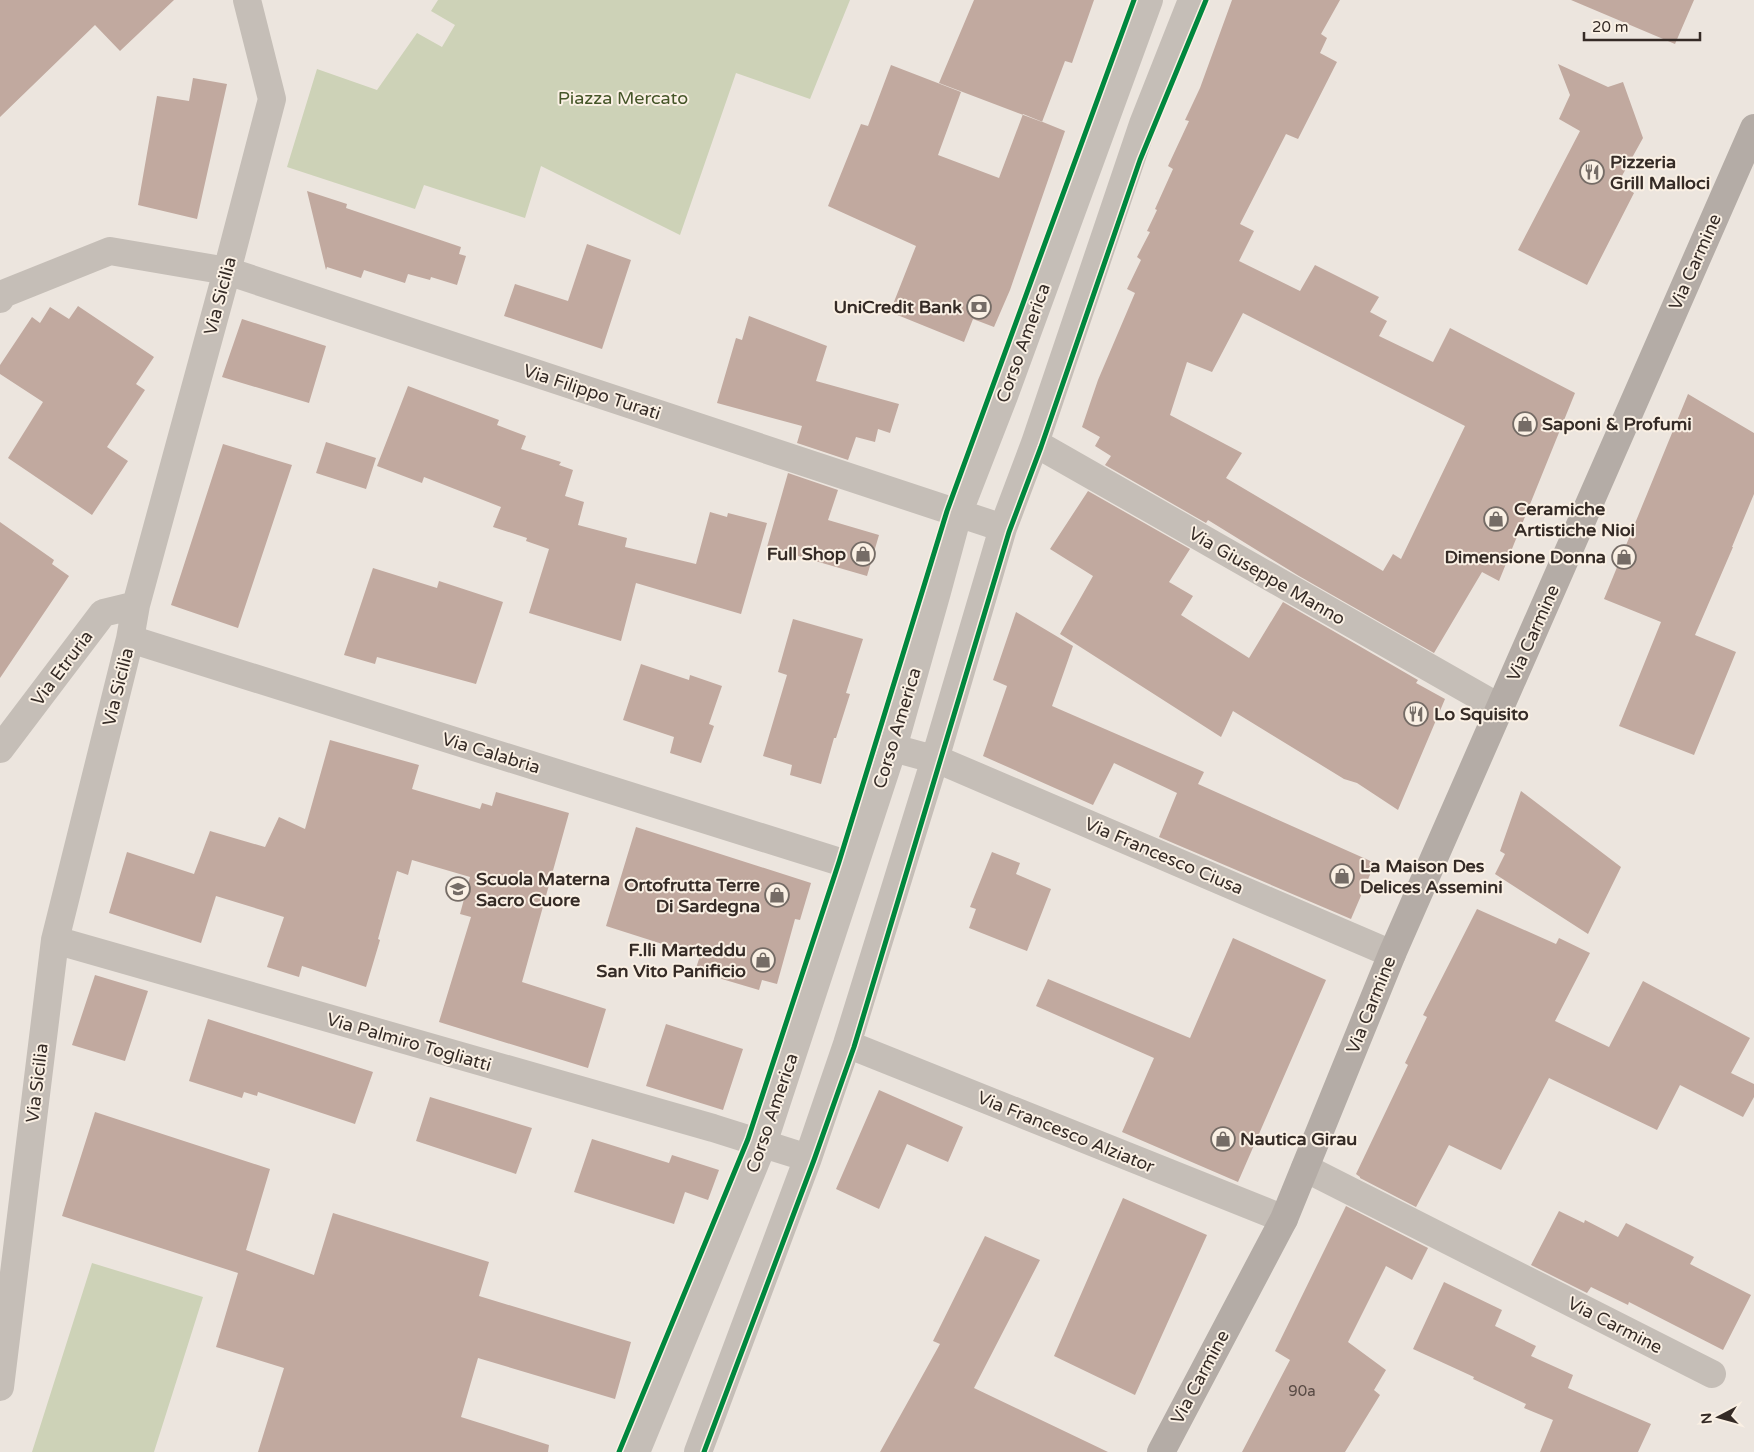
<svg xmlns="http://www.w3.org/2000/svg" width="1754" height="1452" font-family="'Varela Round',sans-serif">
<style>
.green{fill:#cdd2b7}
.building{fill:#c1a99f;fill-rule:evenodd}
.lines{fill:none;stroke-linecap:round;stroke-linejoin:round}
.minor{stroke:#c5beb7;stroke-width:28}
.major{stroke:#b4aca6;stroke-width:28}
.cycleway-casing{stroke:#faf0e4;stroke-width:8}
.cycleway{stroke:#00873e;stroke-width:5}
.labels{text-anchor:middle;stroke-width:4;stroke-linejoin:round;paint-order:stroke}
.number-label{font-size:15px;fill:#584a44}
.park-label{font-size:18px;fill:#445528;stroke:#faf0e4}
.poi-label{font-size:18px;font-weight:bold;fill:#352b26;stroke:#faf0e4;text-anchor:start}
.street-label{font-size:18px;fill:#352b26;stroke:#faf0e4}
</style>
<rect width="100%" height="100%" fill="#ece5de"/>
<path class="green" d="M438,0H850L810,99L736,73L680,235L541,166L525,218L424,185L415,209L287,167L317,69L377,90L417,33L442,47L455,25L431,11Z
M92,1263L203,1297L154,1452H32Z"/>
<path class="building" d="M0,0H174L120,51L95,25L0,117Z
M974,0H1094L1072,63L1065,61L1042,122L939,83Z
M1232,0H1340L1321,34L1327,38L1320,53L1337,62L1298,139L1286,134L1240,224L1254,231L1239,261L1300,291L1315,265L1379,297L1370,312L1387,321L1379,336L1433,362L1450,328L1575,393L1499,581L1482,572L1434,653L1299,576L1208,520L1206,523L1105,465L1111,456L1095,446L1100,437L1082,427L1098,380L1135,293L1127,289L1141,260L1137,257L1150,232L1147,231L1157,210L1155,209L1173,169L1168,166L1189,121L1185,120L1200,88ZM1243,313L1465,426L1401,559L1393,554L1383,571L1226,478L1242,453L1170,415L1187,362L1212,372Z
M1571,0H1694L1675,44Z
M1558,64L1608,87L1623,82L1643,138L1618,183L1634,193L1587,285L1518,250L1580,131L1559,119L1570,95Z
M891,65L961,92L938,155L999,178L1023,114L1065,131L1010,290L994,327L973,319L964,342L890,312L916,246L828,206L861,124L868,126Z
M193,78L227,84L197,219L138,205L157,96L189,101Z
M307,191L347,204L346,208L461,247L459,254L466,256L457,285L431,277L430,280L408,274L405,283L364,270L361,278L327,267L326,270Z
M587,244L631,260L602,349L504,316L515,284L568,301Z
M78,306L154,357L136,384L145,390L107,447L128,461L92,515L8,458L43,402L0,374V365L32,317L40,323L50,307L69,319Z
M749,316L827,346L816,381L899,404L890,433L878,429L875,442L856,437L848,460L797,443L802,426L717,403L736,338L742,340Z
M242,319L326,346L309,403L222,377Z
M408,386L499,420L497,425L526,436L521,449L561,462L559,465L573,470L565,496L584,502L578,525L627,538L625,547L696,564L710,512L727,517L728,513L767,523L741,614L636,583L621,641L529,613L549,549L526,541L527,538L493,527L501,507L424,477L422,483L377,466Z
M1688,394L1754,433V494L1732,547H1733L1695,635L1736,652L1694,755L1619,726L1661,622L1604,599Z
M326,442L376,458L366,489L316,473Z
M223,444L292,465L238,628L171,605Z
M788,473L838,490L828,520L879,535L867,576L767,547Z
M1088,491L1190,549L1169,582L1193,596L1181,615L1249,658L1283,602L1418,680L1416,683L1445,699L1398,810L1357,783L1344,779L1233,711L1221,737L1060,634L1093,576L1050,549Z
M0,522L54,560L52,564L69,576L0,678Z
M373,568L437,588L439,581L503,602L476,684L377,657L375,664L344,655Z
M1016,612L1073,646L1052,706L1204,772L1198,784L1375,863L1351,919L1159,837L1177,793L1114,763L1093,805L983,756L1007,686L993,680Z
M793,619L863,639L846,693L850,694L836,738H834L821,784L790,775L792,765L763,756L787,675L778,672Z
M641,664L689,680L690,675L722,686L709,724L714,726L701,763L670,753L674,737L623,720Z
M330,740L419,765L412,789L480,809L482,803L492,806L496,792L569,813L522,982L606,1009L588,1068L439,1022L471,917L460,914L470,877L412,860L408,875L397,871L378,939L380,940L366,987L302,966L299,977L267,967L284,917L216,896L201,943L109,913L127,852L194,874L210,831L265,847L279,817L305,829Z
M1521,791L1621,867L1588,934L1495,874L1505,854L1500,851Z
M636,827L811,883L800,920L795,919L777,984L762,980L759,990L695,971L700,956L606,926Z
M992,852L1020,863L1016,874L1051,889L1027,951L969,928L976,909L970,907Z
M1477,909L1556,944L1559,938L1590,953L1555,1021L1609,1047L1643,981L1750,1038L1731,1073L1754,1084V1097L1743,1117L1680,1085L1657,1130L1549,1078L1501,1170L1449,1145L1416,1207L1360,1178V1177L1356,1174L1408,1065L1405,1063L1427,1017L1423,1015Z
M1233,938L1326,980L1238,1182L1122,1132L1154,1058L1036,1006L1048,979L1190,1038Z
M95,975L148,991L125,1061L72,1045Z
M208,1019L373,1072L355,1124L258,1092L257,1096L244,1092L242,1098L189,1081Z
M666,1024L743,1049L723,1110L646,1086Z
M879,1090L963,1127L948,1162L907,1144L879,1209L836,1189Z
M430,1097L532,1128L516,1174L416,1141Z
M95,1112L270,1169L246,1250L314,1275L333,1213L489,1262L479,1296L631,1342L615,1399L478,1358L461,1417L549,1445L548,1452H258L284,1368L216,1347L238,1273L62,1216Z
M592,1139L669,1163L672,1155L719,1170L708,1200L685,1192L674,1224L574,1192Z
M1123,1198L1207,1235L1135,1395L1054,1356Z
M1346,1206L1428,1248L1412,1280L1386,1266L1348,1342L1386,1370L1374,1390L1380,1395L1345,1452H1242L1290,1360L1275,1351Z
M1559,1211L1584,1223L1585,1220L1618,1237L1626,1223L1694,1257L1690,1264L1751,1295L1723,1350L1629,1302L1628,1305L1591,1287L1587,1293L1531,1265Z
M985,1236L1040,1260L974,1388L1108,1452H880L940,1344L933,1341Z
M1444,1282L1502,1310L1495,1326L1536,1346L1531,1356L1573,1375L1568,1388L1651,1424L1638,1452H1540L1553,1420L1524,1408L1526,1404L1473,1379L1474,1377L1413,1349Z"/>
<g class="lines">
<path class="minor" d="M0,299L3,294L110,251L227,271L1003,528
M1035,443L1500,708
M130,639L853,866
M893,748L941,761L1392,954
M0,749L103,613L136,605
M55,940L713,1128L808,1158
M847,1044L1284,1219
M1305,1168L1712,1374
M0,1387L55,940L130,639L136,605L227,271L272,99L247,0
M636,1452L763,1144L893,748L937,592L958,514L1004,396L1149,0
M698,1452L808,1158L847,1044L935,759L1003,528L1035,443L1143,124L1192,0"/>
<path class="major" d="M1161,1452L1284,1219L1392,954L1754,128"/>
<g class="cycleway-casing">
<path id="cycleway" d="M619,1452L748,1139L839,862L947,511L1134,0
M704,1452L814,1160L854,1047L1009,532L1041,447L1140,160L1206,0"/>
</g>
<use href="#cycleway" class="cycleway"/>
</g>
<defs>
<g id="restaurant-ring" transform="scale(1.25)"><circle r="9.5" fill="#faf0e4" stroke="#756c66" stroke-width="1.5"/><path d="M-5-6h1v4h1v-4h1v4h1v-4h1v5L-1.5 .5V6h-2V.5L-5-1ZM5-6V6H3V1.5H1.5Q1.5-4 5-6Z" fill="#756c66"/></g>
<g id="bank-ring" transform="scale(1.25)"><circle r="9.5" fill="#faf0e4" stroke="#756c66" stroke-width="1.5"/><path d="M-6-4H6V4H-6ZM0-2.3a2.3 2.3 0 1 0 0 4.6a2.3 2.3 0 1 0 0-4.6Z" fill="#756c66"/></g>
<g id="shop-ring" transform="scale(1.25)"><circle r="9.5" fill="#faf0e4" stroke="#756c66" stroke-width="1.5"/><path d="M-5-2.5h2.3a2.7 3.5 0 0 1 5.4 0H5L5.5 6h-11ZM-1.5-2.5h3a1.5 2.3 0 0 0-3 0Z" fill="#756c66"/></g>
<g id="school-ring" transform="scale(1.25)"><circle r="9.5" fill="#faf0e4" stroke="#756c66" stroke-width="1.5"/><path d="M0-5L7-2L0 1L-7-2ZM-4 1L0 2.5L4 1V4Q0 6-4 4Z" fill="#756c66"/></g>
</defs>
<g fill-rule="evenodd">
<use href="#restaurant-ring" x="1592" y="172"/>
<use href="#bank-ring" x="979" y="307"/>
<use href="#shop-ring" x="1525" y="424"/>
<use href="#shop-ring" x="1496" y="519"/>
<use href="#shop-ring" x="863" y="554"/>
<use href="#shop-ring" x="1624" y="557"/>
<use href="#restaurant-ring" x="1416" y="714"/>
<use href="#shop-ring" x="1342" y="876"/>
<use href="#school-ring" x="458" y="889"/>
<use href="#shop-ring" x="777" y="895"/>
<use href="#shop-ring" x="763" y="960"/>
<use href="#shop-ring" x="1223" y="1139"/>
</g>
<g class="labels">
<g class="number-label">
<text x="1302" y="1396">90a</text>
</g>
<g class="park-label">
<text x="623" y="104">Piazza Mercato</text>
</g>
<g class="poi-label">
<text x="1610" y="168">Pizzeria<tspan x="1610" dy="21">Grill Malloci</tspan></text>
<text x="962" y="313" text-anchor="end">UniCredit Bank</text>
<text x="1542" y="430">Saponi &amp; Profumi</text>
<text x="1514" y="515">Ceramiche<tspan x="1514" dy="21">Artistiche Nioi</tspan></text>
<text x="846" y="560" text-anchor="end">Full Shop</text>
<text x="1606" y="563" text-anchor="end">Dimensione Donna</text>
<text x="1434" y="720">Lo Squisito</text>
<text x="1360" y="872">La Maison Des<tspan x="1360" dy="21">Delices Assemini</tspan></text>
<text x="476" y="885">Scuola Materna<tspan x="476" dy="21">Sacro Cuore</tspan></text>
<text x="760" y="891" text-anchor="end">Ortofrutta Terre<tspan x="760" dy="21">Di Sardegna</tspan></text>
<text x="746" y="956" text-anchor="end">F.lli Marteddu<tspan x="746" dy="21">San Vito Panificio</tspan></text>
<text x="1240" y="1145">Nautica Girau</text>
</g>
<g class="street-label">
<text transform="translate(1695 262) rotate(-66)" y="6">Via Carmine</text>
<text transform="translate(220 296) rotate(-75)" y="6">Via Sicilia</text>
<text transform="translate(1023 343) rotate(-70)" y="6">Corso America</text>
<text transform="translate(592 392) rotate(18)" y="6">Via Filippo Turati</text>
<text transform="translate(1267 576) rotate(30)" y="6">Via Giuseppe Manno</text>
<text transform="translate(1533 633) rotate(-66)" y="6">Via Carmine</text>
<text transform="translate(62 668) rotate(-53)" y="6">Via Etruria</text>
<text transform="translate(118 687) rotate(-76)" y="6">Via Sicilia</text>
<text transform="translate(897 728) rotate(-73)" y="6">Corso America</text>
<text transform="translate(491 753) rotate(17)" y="6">Via Calabria</text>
<text transform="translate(1164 856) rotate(23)" y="6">Via Francesco Ciusa</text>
<text transform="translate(1371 1005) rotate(-68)" y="6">Via Carmine</text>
<text transform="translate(409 1042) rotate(16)" y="6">Via Palmiro Togliatti</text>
<text transform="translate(37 1083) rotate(-83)" y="6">Via Sicilia</text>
<text transform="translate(772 1113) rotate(-71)" y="6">Corso America</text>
<text transform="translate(1066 1132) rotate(22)" y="6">Via Francesco Alziator</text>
<text transform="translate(1615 1325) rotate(27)" y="6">Via Carmine</text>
<text transform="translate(1200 1377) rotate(-62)" y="6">Via Carmine</text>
</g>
</g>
<g transform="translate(1719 1417) rotate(264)" stroke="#faf0e4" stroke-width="4" paint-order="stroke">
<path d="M0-4L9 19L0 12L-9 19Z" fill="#352b26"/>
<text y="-8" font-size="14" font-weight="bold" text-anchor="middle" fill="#352b26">N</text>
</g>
<path d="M1584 32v8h116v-8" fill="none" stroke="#352b26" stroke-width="2.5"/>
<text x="1592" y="32" font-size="15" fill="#352b26" stroke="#faf0e4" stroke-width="4" paint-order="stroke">20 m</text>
</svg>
